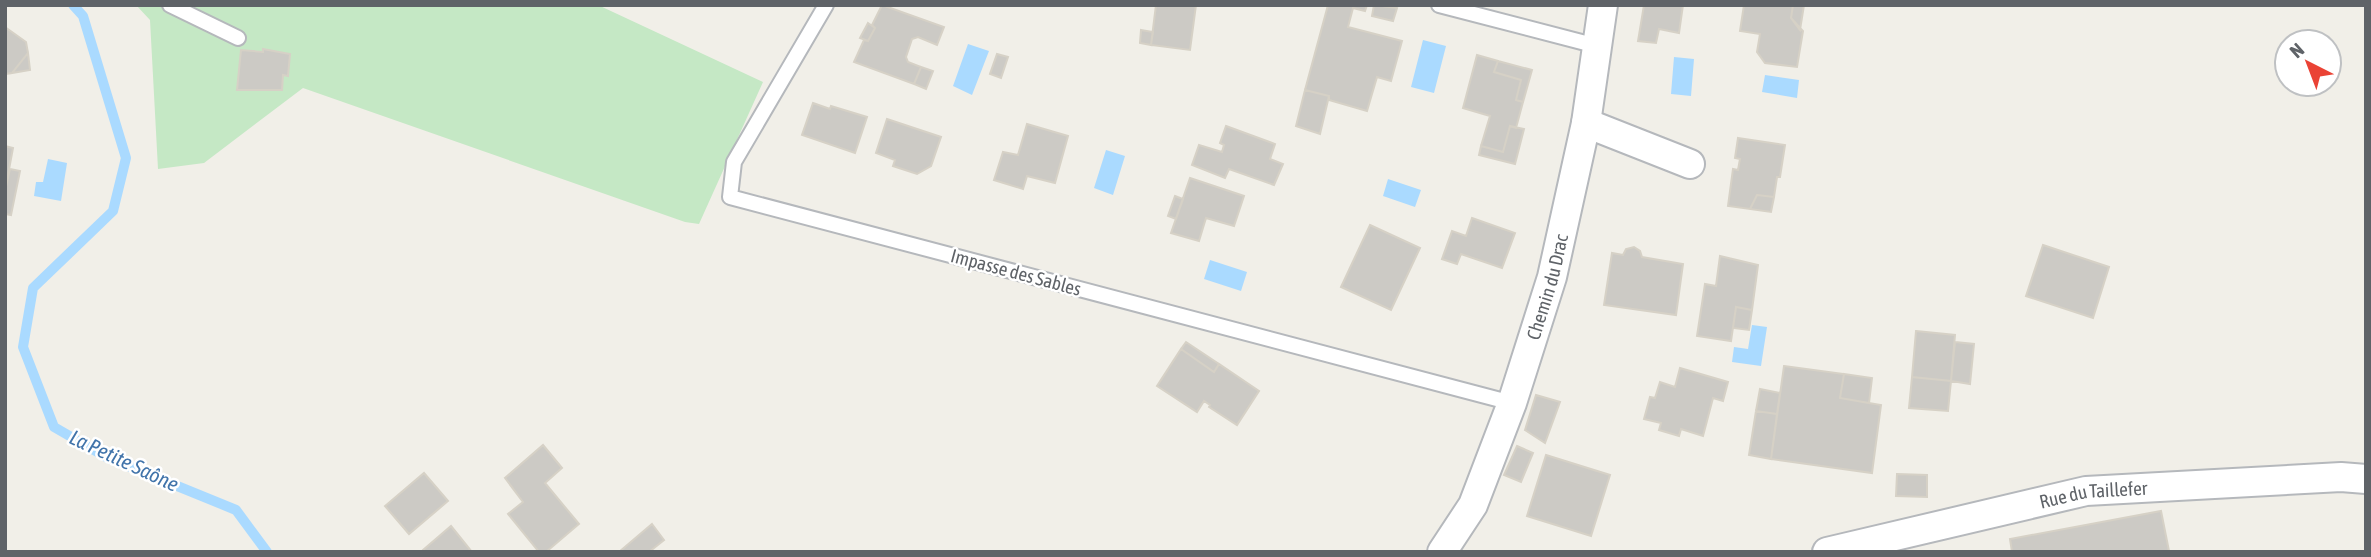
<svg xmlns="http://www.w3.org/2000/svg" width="2371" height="557" font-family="'Asap Condensed',sans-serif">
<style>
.green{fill:#c5e8c5}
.water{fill:#aadaff}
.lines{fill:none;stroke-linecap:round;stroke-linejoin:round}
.stream{stroke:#aadaff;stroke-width:10}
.building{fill:#cccac5;stroke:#d6d1c6;stroke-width:2}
.lane-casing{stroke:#b5b8bc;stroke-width:18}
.street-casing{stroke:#b5b8bc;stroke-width:32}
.lane{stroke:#fff;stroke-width:14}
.street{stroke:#fff;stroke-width:28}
.labels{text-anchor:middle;stroke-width:5;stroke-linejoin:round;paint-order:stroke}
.street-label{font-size:19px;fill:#5f6368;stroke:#fff}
.water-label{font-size:21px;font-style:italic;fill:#4174aa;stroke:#fff}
</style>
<rect width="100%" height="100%" fill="#f1efe8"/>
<path class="green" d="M136,5H598L763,82L699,224L685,222L303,88L204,163L158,169L150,20Z"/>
<path class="water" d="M1423,40L1446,46L1434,93L1411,87Z
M968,44L989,51L972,95L953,86Z
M1674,57L1694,59L1691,96L1671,94Z
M1765,75L1799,80L1797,98L1762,92Z
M1106,150L1125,156L1113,195L1094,188Z
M48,159L67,163L61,201L34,196L36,182H43Z
M1388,179L1421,190L1415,207L1383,196Z
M1210,260L1247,272L1241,291L1204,279Z
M1752,325L1767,327L1761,366L1732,362L1734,347L1748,349Z"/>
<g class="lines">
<path class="stream" d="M73,5L83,16L126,158L113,211L33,288L23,347L54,427L106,457L236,510L267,552"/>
</g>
<path class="building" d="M882,5L944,27L937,45L918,37L912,39L906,57L908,62L921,67L914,84L854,62L864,40L868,41L875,28L872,25Z
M1156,5H1196L1190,50L1151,45Z
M1328,5H1367L1365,11L1353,8L1348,27L1402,41L1391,81L1377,77L1367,111L1329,100V96L1305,90Z
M1374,5L1397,8L1393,21L1372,16Z
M1644,5H1683L1679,33L1659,29L1656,43L1638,41Z
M1744,5H1793L1791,18L1803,31L1797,67L1765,63L1757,52L1760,34L1740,31Z
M1793,5H1804L1800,30L1791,18Z
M868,23L875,28L868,41L860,38Z
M5,27L26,42L28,53L12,73L5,74Z
M1141,30L1153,32L1151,45L1140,43Z
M263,49L290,54L288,76L283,75L282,90H237L241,50L263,52Z
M28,53L30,70L12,73Z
M997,54L1008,57L1001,78L990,74Z
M1477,55L1498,61L1494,72L1521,80L1516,100L1523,102L1516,128L1510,126L1503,152L1481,146L1490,116L1463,108Z
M1498,61L1532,70L1523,102L1516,100L1521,80L1494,72Z
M921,67L933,71L926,89L914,84Z
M1305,90L1329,96L1320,134L1296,126Z
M813,103L830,109L831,106L867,117L855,153L802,135Z
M887,119L941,137L931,166L917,174L893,166L895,160L876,153Z
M1027,124L1068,136L1055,183L1027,176L1023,189L994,180L1003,152L1018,155Z
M1226,126L1275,144L1270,159L1283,164L1274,185L1229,169L1225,178L1192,165L1199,145L1222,152L1224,145L1220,143Z
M1510,126L1524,129L1515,164L1479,155L1481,146L1503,152Z
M1738,138L1785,145L1780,177H1777L1774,197L1757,195L1750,209L1728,206L1733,169L1738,170L1740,159L1735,158Z
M5,146L13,148L5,191Z
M10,169L20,171L11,215L5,214V191Z
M1190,178L1244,196L1234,226L1206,218L1199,241L1171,233Z
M1757,195L1774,197L1771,212L1750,209Z
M1175,196L1183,199L1176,219L1168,216Z
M1472,218L1515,233L1502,268L1461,254L1457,264L1442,259L1452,231L1466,236Z
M1370,225L1420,248L1391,310L1341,287Z
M2043,245L2109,267L2093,318L2026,296Z
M1634,247L1640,251L1642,257L1683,264L1676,315L1604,305L1612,253L1623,255L1626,249Z
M1720,256L1758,265L1752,310L1736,307L1731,341L1697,336L1705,284L1716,286Z
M1736,307L1752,310L1749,330L1733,328Z
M1916,331L1955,335L1951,381L1912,377Z
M1186,342L1219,364L1214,372L1181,349Z
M1955,342L1974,344L1970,384L1951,381Z
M1181,349L1214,372L1219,364L1259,391L1237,425L1209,407L1210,405L1204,401L1197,412L1157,386Z
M1784,366L1844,374L1840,398L1881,405L1872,473L1771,459Z
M1680,368L1728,382L1723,401L1713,398L1703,436L1681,429L1679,436L1659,430L1661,423L1644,419L1650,397L1655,398L1660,382L1675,387Z
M1844,374L1872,378L1869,403L1840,398Z
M1912,377L1951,381L1948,411L1909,408Z
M1760,389L1780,393L1777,414L1756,411Z
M1536,395L1560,402L1545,443L1525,430Z
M1756,411L1777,414L1771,459L1749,455Z
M543,445L562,468L545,483L579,524L546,552H539L508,514L523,502L505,478Z
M1517,446L1533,453L1521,482L1504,475Z
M1546,455L1610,475L1591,536L1527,516Z
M424,473L448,501L409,534L385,506Z
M1897,474L1927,475V497L1896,496Z
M2161,511L2169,551L2012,552L2010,539Z
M652,524L664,540L649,552H619Z
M451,526L472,552H424L423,550Z"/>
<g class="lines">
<g class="lane-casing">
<path id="lane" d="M170,5L238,38
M826,5L734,162L730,197L1512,403
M1439,5L1597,46"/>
</g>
<g class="street-casing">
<g id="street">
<path d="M1586,123L1690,164"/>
<path id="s1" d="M1442,552L1473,505L1512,403L1552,277L1586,123L1603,5"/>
<path id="s2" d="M1827,552L2086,491L2341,477L2366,479"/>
</g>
</g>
<use href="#lane" class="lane"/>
<use href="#street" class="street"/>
</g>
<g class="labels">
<g class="street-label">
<text transform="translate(1016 272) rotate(15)" y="7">Impasse des Sables</text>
<text dy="7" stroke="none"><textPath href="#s1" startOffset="287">Chemin du Drac</textPath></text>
<text dy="7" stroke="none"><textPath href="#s2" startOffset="273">Rue du Taillefer</textPath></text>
</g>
<g class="water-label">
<text transform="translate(124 461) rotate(25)" y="7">La Petite Saône</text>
</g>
</g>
<rect width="2371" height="557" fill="none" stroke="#5f6368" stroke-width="14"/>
<g transform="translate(2308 63) rotate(318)"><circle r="33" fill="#ffffff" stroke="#bfc1c3" stroke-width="2"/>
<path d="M0-5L12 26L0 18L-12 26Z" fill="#ea4335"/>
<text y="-10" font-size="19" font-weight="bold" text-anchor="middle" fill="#5f6368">N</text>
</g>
</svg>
